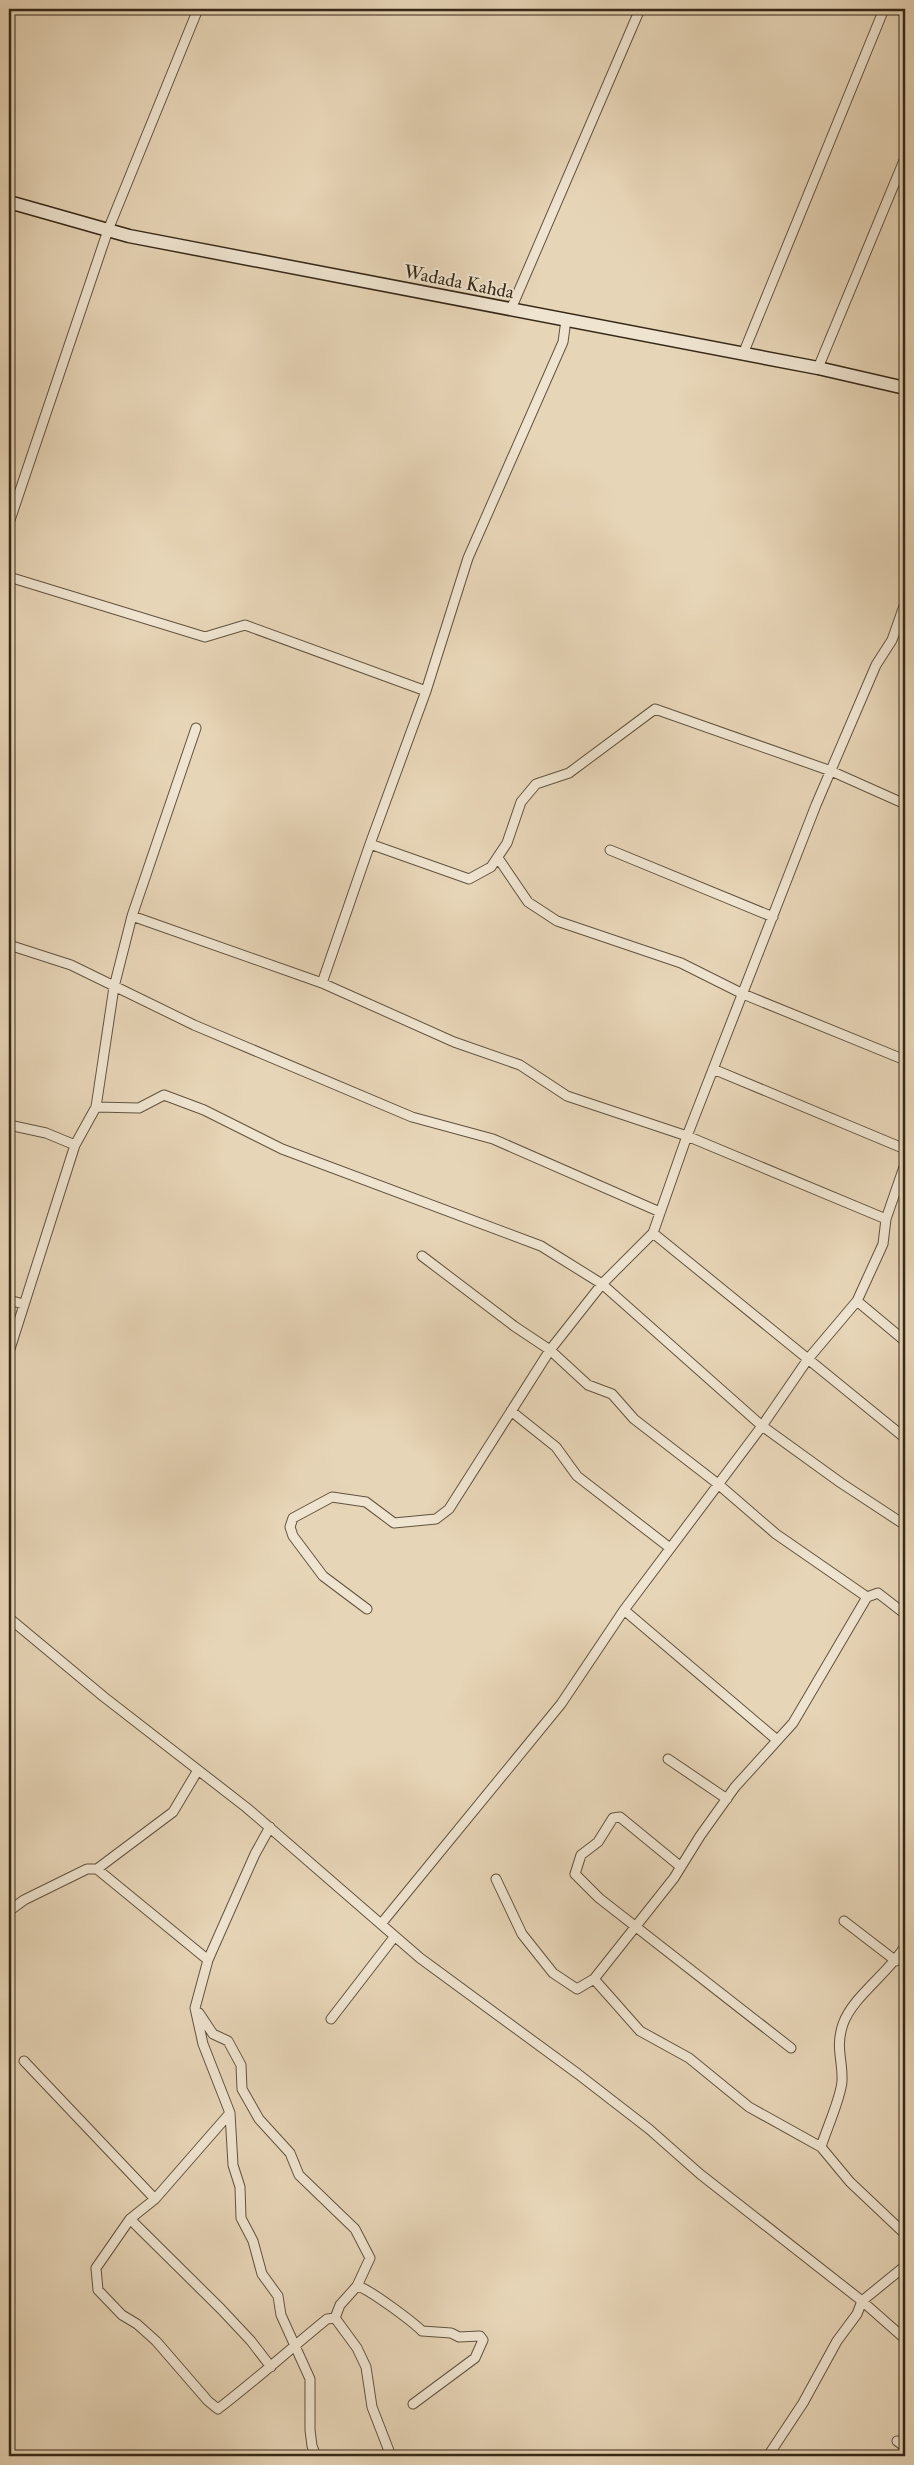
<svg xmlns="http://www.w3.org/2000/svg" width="914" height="2465" font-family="'IM FELL Double Pica',serif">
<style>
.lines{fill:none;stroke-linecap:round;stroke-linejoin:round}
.street-casing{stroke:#62533f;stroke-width:11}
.secondary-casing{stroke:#362817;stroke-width:15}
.street{stroke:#efe4d0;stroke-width:9}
.secondary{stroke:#efe4d0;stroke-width:12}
.labels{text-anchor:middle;stroke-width:4;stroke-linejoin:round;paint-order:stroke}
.street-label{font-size:19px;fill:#362817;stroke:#efe4d0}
</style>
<rect width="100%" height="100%" fill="#e7d5b7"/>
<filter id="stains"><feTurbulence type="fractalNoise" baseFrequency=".004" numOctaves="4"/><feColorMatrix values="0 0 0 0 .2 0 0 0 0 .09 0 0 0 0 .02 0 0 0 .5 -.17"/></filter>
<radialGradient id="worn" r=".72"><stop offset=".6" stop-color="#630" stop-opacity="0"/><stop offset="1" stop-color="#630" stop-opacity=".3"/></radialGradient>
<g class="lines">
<g class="street-casing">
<path id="street" d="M511,309L640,9
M743,354L884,9
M818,368L905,158
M9,523L108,230L198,9
M9,577L205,637L245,625L426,691
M370,844L469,879L491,867L507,843L521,802L536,784L569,773L655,709L831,771L905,804
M610,850L773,917
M498,858L528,902L557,921L681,963L743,994L905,1060
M132,916L322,983L454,1042L520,1065L567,1096L687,1136L886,1219
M9,945L71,965L194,1025L412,1117L493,1139L660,1212
M322,983L370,844L426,691L468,558L563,342L566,320
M713,1069L905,1149
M96,1107L114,987L132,916L196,728
M9,1125L46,1133L75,1145
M905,1164L886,1219L883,1244L857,1301L808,1359L762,1426L841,1483L905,1525
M653,1233L905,1438
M422,1256L514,1326L550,1350L588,1385L612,1394L634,1419L718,1484L776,1534L867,1597L878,1593L905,1614
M9,1300L23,1304
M857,1301L905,1341
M9,1352L75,1145L96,1107L139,1108L164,1095L204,1110L282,1149L541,1246L602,1284L762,1426L624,1610L777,1740
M511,1411L556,1447L577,1476L670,1548
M367,1609L323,1576L293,1536L290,1527L293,1518L332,1497L366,1502L394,1523L436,1519L449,1509L550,1350L602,1284L653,1233L687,1136L816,805L876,665L892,640L905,603
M9,1618L104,1697L247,1808L420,1958L578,2074L649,2129L700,2174L862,2301L905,2339
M668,1759L727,1799
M270,1827L255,1854L208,1960L195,2008L203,2044L230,2113L233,2165L240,2187L241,2218L253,2241L262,2274L278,2296L281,2315L310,2379V2430L312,2446L316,2456
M681,1867L620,1817L613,1818L598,1842L581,1855L575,1874L599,1898L791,2048
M97,1869L173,1812L198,1770
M496,1879L522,1934L553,1973L577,1989L594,1979L674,1878L700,1836L735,1787L793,1723L867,1597
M9,1911L24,1900L87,1869H97L208,1960
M844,1921L896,1961
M381,1924L561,1704L624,1610
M594,1979L640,2031L689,2058L749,2107L821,2147L850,2182L905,2234
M199,2013L213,2034L228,2041L241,2065L242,2089L259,2119L290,2153L299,2175L355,2229L370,2258L357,2286L340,2305L335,2318L357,2348L366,2367L372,2407L391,2456
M331,2019L395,1936
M24,2061L155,2199
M230,2113L155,2199L130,2219L96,2268L98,2290L122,2315L137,2324L156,2341L208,2401L218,2409C256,2380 290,2349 327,2319L335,2318
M821,2147C826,2130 841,2098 842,2081C843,2060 835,2048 843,2024C853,1996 889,1973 905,1946
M130,2219L221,2309L251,2341L271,2367
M357,2286C368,2288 413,2322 422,2331L451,2333L459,2337L480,2336L483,2340L475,2358L413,2404
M897,2441L905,2447
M768,2456L803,2403L837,2341L857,2314L862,2301L905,2266"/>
</g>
<g class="secondary-casing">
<path id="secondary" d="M9,202L129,236L818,368L905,388"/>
</g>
<use href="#street" class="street"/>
<use href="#secondary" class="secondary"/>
</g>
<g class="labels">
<g class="street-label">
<text transform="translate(459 281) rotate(11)" y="7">Wadada Kahda</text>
</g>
</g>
<rect width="914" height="2465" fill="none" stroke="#e7d5b7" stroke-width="30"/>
<rect x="10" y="10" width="894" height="2445" fill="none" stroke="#362817" stroke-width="2.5"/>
<rect x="15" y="15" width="884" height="2435" fill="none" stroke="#362817"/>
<rect width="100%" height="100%" filter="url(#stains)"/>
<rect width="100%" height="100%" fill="url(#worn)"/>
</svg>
